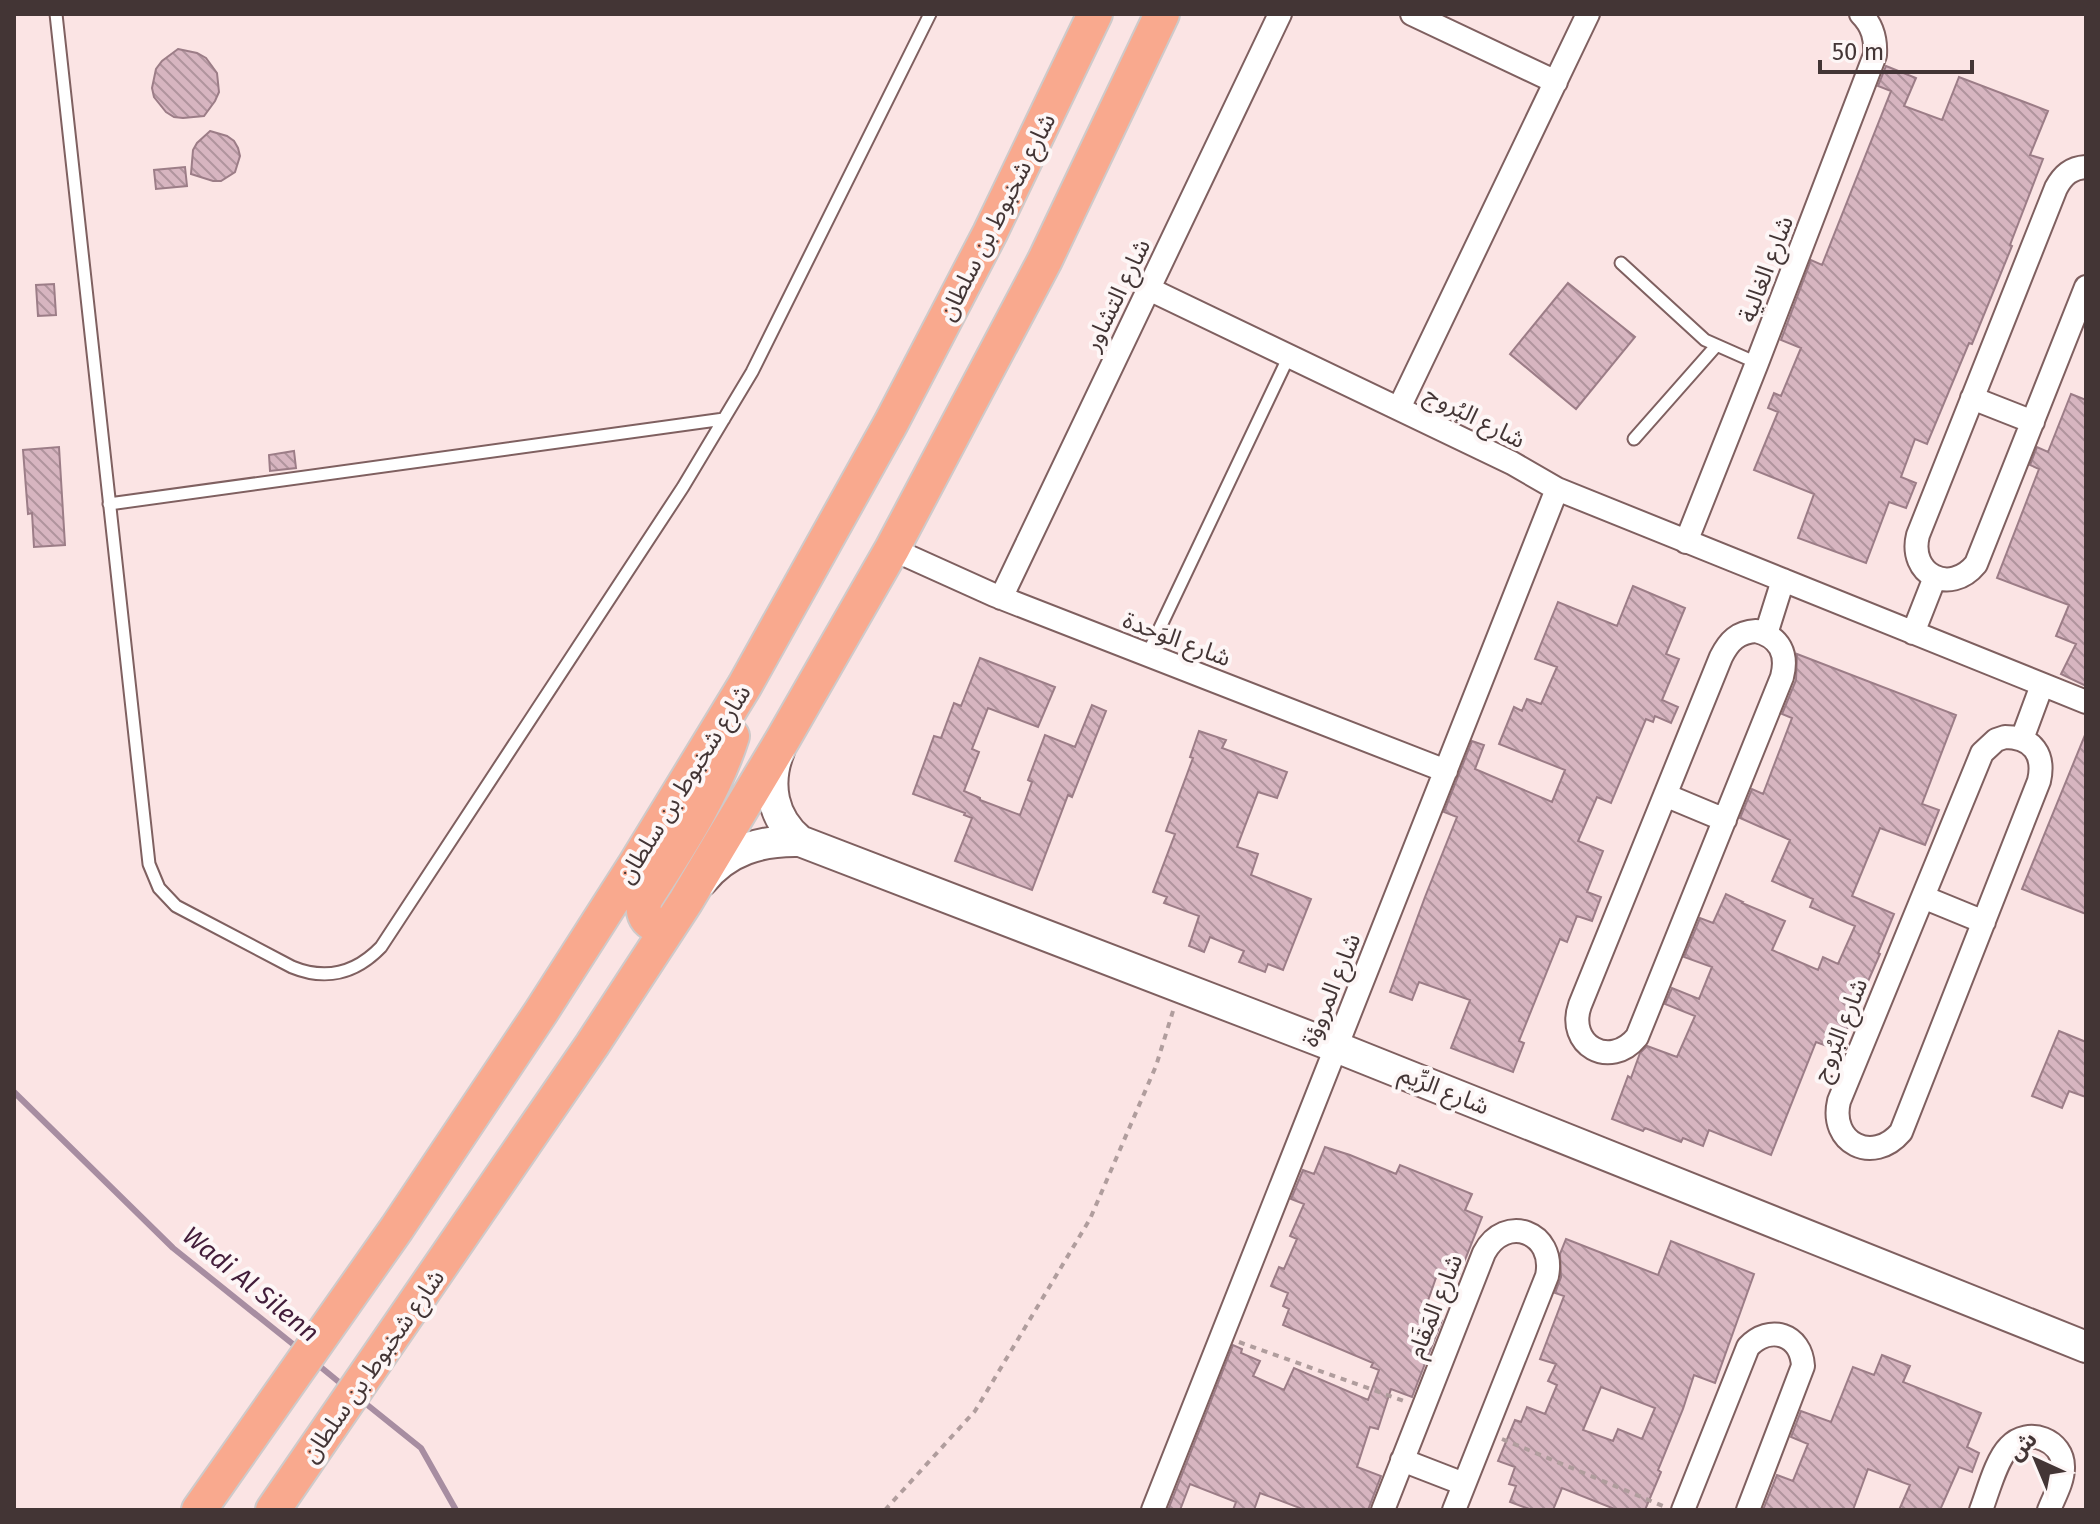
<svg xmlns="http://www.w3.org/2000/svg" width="2100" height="1524" font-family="'Fira Sans','Noto Sans Arabic',sans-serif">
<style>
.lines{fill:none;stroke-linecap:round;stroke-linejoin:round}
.stream{stroke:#a78da1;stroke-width:6}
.building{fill:url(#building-back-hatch);stroke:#9c7d87;stroke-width:2;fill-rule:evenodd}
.lane-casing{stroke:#7f6060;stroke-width:15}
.street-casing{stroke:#7f6060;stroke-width:26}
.secondary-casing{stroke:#7f6060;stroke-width:34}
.primary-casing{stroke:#cecaca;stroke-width:38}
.path{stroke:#b09d9d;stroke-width:4;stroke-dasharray:6 6;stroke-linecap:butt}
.lane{stroke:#fff;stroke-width:11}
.street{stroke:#fff;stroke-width:22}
.secondary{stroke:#fff;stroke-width:30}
.primary{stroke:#f9a98e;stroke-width:34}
.labels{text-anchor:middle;stroke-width:8;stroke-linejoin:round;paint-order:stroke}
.street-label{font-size:24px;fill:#433535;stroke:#fdf6f6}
.water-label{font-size:26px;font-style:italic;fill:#421d3a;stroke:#fdf6f6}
</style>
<defs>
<pattern id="building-back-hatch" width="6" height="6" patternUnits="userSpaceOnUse" patternTransform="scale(2)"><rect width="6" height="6" fill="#d7b5c0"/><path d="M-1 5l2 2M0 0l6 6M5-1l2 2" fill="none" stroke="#b0949d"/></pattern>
</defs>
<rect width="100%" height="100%" fill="#fbe4e4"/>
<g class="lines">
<path class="stream" d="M14,1092L173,1248L299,1349
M317,1364L345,1387
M360,1399L421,1448L456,1510"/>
</g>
<path class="building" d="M178,49L197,53L206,58L217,73L219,92L215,101L204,116L183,118L174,117L166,112L154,97L152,88L156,69L162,61Z
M1886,66L1916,78L1904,106L1942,120L1959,77L2048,111L2030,155L2043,159L2010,245L2012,246L1972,344L1969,343L1927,444L1915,439L1901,477L1916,483L1906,508L1889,502L1866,563L1798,538L1814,494L1754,470L1778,412L1768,408L1774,393L1781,396L1801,348L1781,340L1811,260L1822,265L1891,91L1878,86Z
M210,131L227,136L234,141L238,148L240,156L235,172L221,181H213L191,174L193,150L197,143Z
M185,167L187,186L156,189L154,170Z
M1568,283L1635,337L1576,409L1510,354Z
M54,284L56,315L38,316L36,285Z
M2071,394L2086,400V686L2061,674L2076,644L2056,636L2069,605L1997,578L2039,469L2030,465L2037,447L2048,452Z
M59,447L65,545L34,547L32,513L28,514L23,450Z
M294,451L296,468L270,471L269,455Z
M1633,586L1685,608L1666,654L1679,659L1662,700L1678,707L1671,723L1655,716L1653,722L1646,719L1611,803L1597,797L1578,841L1603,851L1587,892L1601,897L1592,921L1577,916L1567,942L1560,939L1519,1041L1524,1043L1513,1072L1451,1048L1470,1000L1419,982L1412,1000L1390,992L1425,897L1457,817L1444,812L1472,741L1484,745L1475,769L1552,802L1565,770L1499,744L1514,707L1522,711L1527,699L1541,704L1557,667L1535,659L1558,602L1617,626Z
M1797,654L1956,715L1922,804L1939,810L1925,845L1880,828L1852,896L1894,914L1878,953L1880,954L1838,1050L1816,1042L1771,1155L1709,1130L1703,1146L1683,1138L1681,1142L1645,1128L1643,1131L1612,1119L1628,1076L1631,1078L1640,1053L1647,1046L1677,1057L1695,1016L1665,1004L1672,988L1699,999L1712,967L1684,957L1700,918L1713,923L1726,894L1743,902L1742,903L1785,921L1772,950L1818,970L1823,957L1838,964L1855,926L1810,907L1813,899L1772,881L1790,840L1740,818L1752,789L1763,794L1792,718L1782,714L1796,680Z
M980,658L1055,687L1038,727L988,708L972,749L979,752L964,791L980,798V800L1020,815L1032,782L1028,780L1045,735L1075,747L1092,705L1106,711L1072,797L1068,795L1032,890L955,861L972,818L964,815L965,813L913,794L934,736L941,738L954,703L961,706Z
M1199,731L1226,740L1222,748L1287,772L1277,798L1258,792L1237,847L1258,854L1251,875L1311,899L1283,970L1268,964L1265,972L1239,962L1244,951L1210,937L1204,952L1189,946L1199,916L1164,903L1167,897L1153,892L1175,834L1166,831L1193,758L1190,757Z
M2085,735H2086V914L2022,889Z
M2059,1031L2086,1042V1097L2069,1091L2062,1108L2032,1096Z
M1325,1147L1350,1155L1396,1174L1400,1165L1472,1194L1465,1210L1482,1217L1457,1280L1438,1272L1424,1312L1442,1320L1412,1397L1391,1389L1378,1429L1370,1427L1357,1467L1381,1476L1368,1510H1305L1260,1493L1254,1510H1233L1236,1502L1190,1484L1180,1510H1168L1233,1345L1242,1349L1241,1353L1260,1361L1253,1376L1284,1390L1294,1368L1368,1400L1379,1370L1371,1367L1373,1363L1283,1325L1289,1309L1283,1306L1288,1293L1271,1286L1279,1267L1284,1269L1297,1239L1290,1236L1304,1204L1291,1199L1303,1170L1314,1174Z
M1566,1239L1658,1275L1671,1241L1754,1274L1715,1383L1694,1375L1683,1409L1658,1470L1661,1472L1645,1510H1617L1562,1488L1553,1510H1532L1510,1502L1516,1486L1509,1484L1515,1467L1498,1461L1515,1420L1521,1422L1527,1407L1545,1414L1557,1385L1548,1381L1556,1364L1540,1359L1564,1296L1555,1293L1561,1277L1560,1254ZM1601,1387L1655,1408L1642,1439L1618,1429L1613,1441L1583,1430Z
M1882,1355L1910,1366L1903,1382L1981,1413L1967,1447L1979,1453L1972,1472L1959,1467L1940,1510H1899L1910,1485L1868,1469L1853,1510H1763L1777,1475L1793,1481L1808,1444L1791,1437L1801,1411L1831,1422L1853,1367L1874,1375Z"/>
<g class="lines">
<g class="lane-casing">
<path id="lane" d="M56,14L149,864L159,888L176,906L292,967C326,981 356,973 381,947L683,487L752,372L930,14
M1621,263L1705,340L1757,363
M1634,439L1716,346
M109,504L724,419
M1147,655L1289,356"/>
</g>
<g class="street-casing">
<path id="street" d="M1412,14L1556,82
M2086,167C2071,168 2063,175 2056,188L1918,535C1908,574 1950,596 1976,564L2086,287
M1149,289L1512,463L1557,489L2086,702
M1972,398L2033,422
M1399,408L1588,14
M1686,542L1757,363L1875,55C1876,39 1873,26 1861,14
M892,549L994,595L1446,771
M1001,598L1280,14
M1756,631C1780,637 1788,654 1782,677L1637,1037C1610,1070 1566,1045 1580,1005L1721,657C1729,641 1738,632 1756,631Z
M1913,633L1935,577
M1766,634L1783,580
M2005,737C2033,737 2045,755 2039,781L1901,1132C1873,1165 1829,1143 1839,1101L1982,753L1996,740Z
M2022,739L2042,685
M1665,795L1725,820
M1923,897L1984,922
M1402,1460L1464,1484
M1153,1510L1557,489
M1383,1510L1484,1253C1505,1213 1556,1232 1547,1276L1454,1510
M1683,1510L1748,1347C1770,1324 1801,1334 1803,1366L1748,1510
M1981,1510C1988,1492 1996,1460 2009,1447C2028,1426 2064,1440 2063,1468C2063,1482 2054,1497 2049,1510"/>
</g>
<g class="secondary-casing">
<path id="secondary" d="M779,751C766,784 772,818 800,841L1336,1047L2086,1347
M702,881C727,850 761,840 800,841"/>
</g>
<g class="primary-casing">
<path id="primary" d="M672,922C654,931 639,919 645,899C678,847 713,796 732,736
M199,1510L397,1228L541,1012L635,865L745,685L891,423L990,233L1095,14
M273,1510L592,1045L686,901L783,739L892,549L1045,260L1162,14"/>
</g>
<path class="path" d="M1239,1342L1404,1401
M1502,1439L1663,1506
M885,1510L975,1411L1090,1219L1156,1066L1173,1011"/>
<use href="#lane" class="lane"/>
<use href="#street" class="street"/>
<use href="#secondary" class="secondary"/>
<use href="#primary" class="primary"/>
</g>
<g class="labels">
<g class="street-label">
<text transform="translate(997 217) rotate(-63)" y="8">شارع شخبوط بن سلطان</text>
<text transform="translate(1766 269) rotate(-69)" y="8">شارع الغالية</text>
<text transform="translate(1117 295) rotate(-64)" y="8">شارع التشاور</text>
<text transform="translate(1475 417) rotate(27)" y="8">شارع البُروج</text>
<text transform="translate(1177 639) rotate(21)" y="8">شارع الوَحدة</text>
<text transform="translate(684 784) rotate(-58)" y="8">شارع شخبوط بن سلطان</text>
<text transform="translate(1331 990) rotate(-68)" y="8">شارع المروؤة</text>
<text transform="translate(1840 1030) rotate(-68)" y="8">شارع البُروج</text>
<text transform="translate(1444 1090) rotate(22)" y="8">شارع الرِّيم</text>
<text transform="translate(1435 1306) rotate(-68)" y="8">شارع المَقَام</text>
<text transform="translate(373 1366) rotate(-55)" y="8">شارع شخبوط بن سلطان</text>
</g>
<g class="water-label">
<text transform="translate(251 1284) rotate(39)" y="9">Wadi Al Silenn</text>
</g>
</g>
<rect width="2100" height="1524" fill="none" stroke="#433535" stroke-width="32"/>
<g transform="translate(2036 1460) rotate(316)" stroke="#fdf6f6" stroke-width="6" paint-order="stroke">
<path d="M0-6L14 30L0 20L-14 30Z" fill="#433535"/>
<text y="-12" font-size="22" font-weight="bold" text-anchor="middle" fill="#433535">ش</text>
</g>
<path d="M1820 60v12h152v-12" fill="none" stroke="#433535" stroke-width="4"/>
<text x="1832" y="60" font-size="24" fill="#433535" stroke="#fdf6f6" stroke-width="6" paint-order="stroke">50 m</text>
</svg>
